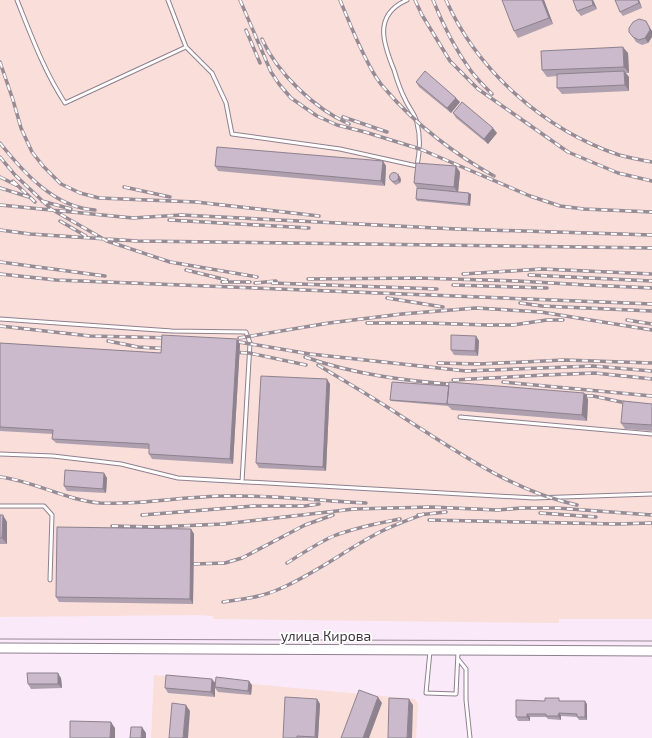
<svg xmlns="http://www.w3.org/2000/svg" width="652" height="738" font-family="'Exo 2',sans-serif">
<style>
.industrial{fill:#f9deda}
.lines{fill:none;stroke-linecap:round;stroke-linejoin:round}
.lane-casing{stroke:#8f808f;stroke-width:5}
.secondary-casing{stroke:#8f808f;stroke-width:11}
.lane{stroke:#fff;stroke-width:3}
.secondary{stroke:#fff;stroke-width:9}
.tram{stroke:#978b96;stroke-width:1}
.rail-casing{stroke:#978b96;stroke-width:3.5}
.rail{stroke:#fff;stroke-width:2;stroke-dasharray:6;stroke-linecap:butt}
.wall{fill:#aea0af}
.shaded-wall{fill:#8d828e}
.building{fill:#cabacb;stroke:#8d828e}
.labels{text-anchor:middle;stroke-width:3.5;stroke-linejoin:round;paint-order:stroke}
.street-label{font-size:14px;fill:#3e383e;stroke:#fff}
</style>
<rect width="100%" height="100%" fill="#fae9f9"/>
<path class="industrial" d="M0,0H652V619H559V623L213,619V616L198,615L0,617Z
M154,675L415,699L418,704L416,738H151Z"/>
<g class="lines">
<g class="lane-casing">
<path id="lane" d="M17,0C31,35 44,71 65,103L186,47
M168,0L186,47L212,73L226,103L232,134L340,149L417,166C420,151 421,138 417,123C416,115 408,107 405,99C400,90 397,80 394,70C383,43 373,15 407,0
M0,319L172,331L246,332L250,343L242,482
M460,417L652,434
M0,454L53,456L121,464L178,478L534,498L652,494
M0,506H44L52,515L50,580
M430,651L426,693L456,694L458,652
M458,659L466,669V700L470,738"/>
</g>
<g class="secondary-casing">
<path id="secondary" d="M0,648L652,651"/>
</g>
<use href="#lane" class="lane"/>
<use href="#secondary" class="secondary"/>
<path class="tram" d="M0,639L652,641"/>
<g class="rail-casing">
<path id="rail" d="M240,0L271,72L279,84L291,98L317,116L337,125L365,132L420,149L530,196L560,206L584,209L652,212
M340,0C351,26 361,53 376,77C379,82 383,87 387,91C414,123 457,156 494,176
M415,0L422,15L450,61L478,89L568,152L618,173L652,181
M433,0C443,25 455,49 471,71C477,79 485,87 492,94
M446,0C478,72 545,130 619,155C630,158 641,160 652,162
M246,30L260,63
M262,39C277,73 315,109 349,124
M0,62L13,100L21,128L32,152L43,166L61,184L80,193L99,198L196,202L319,216
M343,117L387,132
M0,143C23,172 55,208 95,210
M0,157L15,175L51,209L107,241L170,262L257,277
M0,177L18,186
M13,181L35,202
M124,187L170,197
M0,188L29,197
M42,201L71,209
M0,205L133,218L181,215L456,229L652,235
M169,220L309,228
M60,221L86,236
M0,230L30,234L137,241L652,248
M0,262L105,276
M186,270L227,280
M0,274L56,280L652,304
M463,274L542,269L652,274
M529,275L652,281
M308,279L418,278L517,281L587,285L652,288
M222,282H250
M255,283L276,281
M272,283L437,289
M453,285L547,288
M387,298L443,307
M520,303L542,306L652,311
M627,320L652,324
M367,323H426L487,325H513L547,320H563
M0,326L90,336L173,338
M239,338L329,323L402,314L476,308L541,312L652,330
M227,340L310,354L466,371L593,366L652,371
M108,341L138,347L171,349
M229,352L249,353L306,365
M305,357C356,375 407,381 460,385
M438,363L479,364L564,360L652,363
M318,365C346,382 374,398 401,416C456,451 512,491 577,505
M453,380L545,375L595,373L652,379
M503,382L652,396
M575,395L593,396L626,403L652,406
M0,477C34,481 65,500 100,503C142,505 184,496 227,496C273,495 320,501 366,503
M540,513L596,517
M142,515L254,506H305L319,504
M418,515L446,512
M429,520L616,524L652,523
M112,526L156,527L223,524L354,509L431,507L497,510L522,508H557L652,515
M287,563C303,553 319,542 336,535C356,528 379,523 400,519
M194,564L225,563L242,558L305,525L333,515
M223,602C241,599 259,598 277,590C313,575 344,551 378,533C393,525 408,520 424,514"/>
</g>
<use href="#rail" class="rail"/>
</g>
<path class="wall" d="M502,0H544L553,24L518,38L514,31Z
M573,0H593L597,9L581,16L577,11Z
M639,0L642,8L623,16L620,12Z
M646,21L652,31V37L648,43L642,45L636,42L633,37Z
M628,53L629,73H626L629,77V91L562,94L557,88V76L547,77L542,70Z
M416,82L460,102L451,113L419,87Z
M453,113L497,133L488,144L456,118Z
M383,161L386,166L385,186L218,171L215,166Z
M460,172L458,192L471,194L470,206L417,201L416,199L417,188L414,183Z
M400,176L401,180L400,183L396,185L393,183L391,180Z
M476,336L479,341L478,356L454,355L451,350Z
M0,343L161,353L240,344L233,464L152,459L149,454V449L56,443L52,439L53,434L0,431Z
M330,384L326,471L259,468L256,463Z
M588,399L587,421L452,410L448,406L391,401L390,400Z
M652,404V431L625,429L621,423Z
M104,473L107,478L106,493L67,491L64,486Z
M0,515L7,522V544H0Z
M191,529L194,534L193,604L59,602L56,597Z
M61,678L62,688L31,689L28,684Z
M215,683L252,685L251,695L218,692L215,688V697L168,693L165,688Z
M317,699L320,704L318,738H283Z
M561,701L587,704V720H579L577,717L561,716V720L548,719L546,717H530V721H518L516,717Z"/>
<path class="shaded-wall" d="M542,0H544L553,24L549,18Z
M592,0H593L597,9L593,5Z
M638,0H639L642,8L639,3Z
M649,27L652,31V37L648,43L645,38Z
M623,47L628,53L629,73L624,67Z
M624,71L629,77V91L625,85Z
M456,98L460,102L451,113L447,108Z
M493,128L497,133L488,144L484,139Z
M383,161L386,166L385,186L381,181Z
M456,166L460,172L458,193L454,187Z
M398,173L401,180L400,183L398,180Z
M469,193L471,194L470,206L468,204Z
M476,336L479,341L478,356L475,351Z
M237,339L240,344L233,464L230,459Z
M327,379L330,384L326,471L323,467Z
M584,393L588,399L587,421L582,415Z
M104,473L107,478L106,493L103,489Z
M3,515L7,522V544L2,538Z
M191,529L194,534L193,604L190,599Z
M58,673L61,678L62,688L58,684Z
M212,679L216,684L215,687V697L211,692Z
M249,681L252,685L251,695L248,691Z
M378,697L382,703L369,738H363Z
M317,699L320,704L318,738H316L315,737Z
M409,699L413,705L412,738H407Z
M585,701L587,704V720L585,717Z
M186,705L190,711L188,738H183Z
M559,713L561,716V720L558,716Z
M527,714L530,717V721L527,717Z
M111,722L115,728V738H110Z
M142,727L146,733V738H141Z"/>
<path class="building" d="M502,0H542L549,18L514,31Z
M573,0H592L593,5L577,11Z
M615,0H638L639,3L620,12Z
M639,19L646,21L649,27L650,30L645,38L639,40L633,37L629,32V28L633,22Z
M623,47L624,67L542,70L541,51Z
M425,71L456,98L447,108L416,82Z
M624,71L625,85L557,88V74Z
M462,102L493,128L484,139L453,113Z
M217,147L383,161L381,181L215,166Z
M416,163L456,166L454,187L414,183Z
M389.5 177a4.5 4.5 0 1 1 9 0a4.5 4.5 0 1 1-9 0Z
M417,188L469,193L468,204L416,199Z
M162,335L237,339L230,459L149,454V444L52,439L53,430L0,427V343L161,353Z
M451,335L476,336L475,351L451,350Z
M261,376L327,379L323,467L256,463Z
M392,382L449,386L447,404L390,400Z
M449,382L584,393L582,415L447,404Z
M623,401L652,404V425L621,423Z
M65,470L104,473L103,489L64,486Z
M0,515H3L2,538H0Z
M57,527L191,529L190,599L56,597Z
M27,673H58V684H28Z
M166,675L212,679L211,692L165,688Z
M216,677L249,681L248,691L215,687Z
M359,690L378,697L363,738H341Z
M285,697L317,699L315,737L297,736V738H283Z
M389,698L409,699L407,738H388Z
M545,698H559V701H585V717H577V714L559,713L558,716H546V714H527V717H516V700L545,701Z
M172,703L186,705L183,738H169Z
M70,721L111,722L110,738H70Z
M131,727H142L141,738H130Z"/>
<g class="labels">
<g class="street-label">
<text x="326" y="641">улица Кирова</text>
</g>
</g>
</svg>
